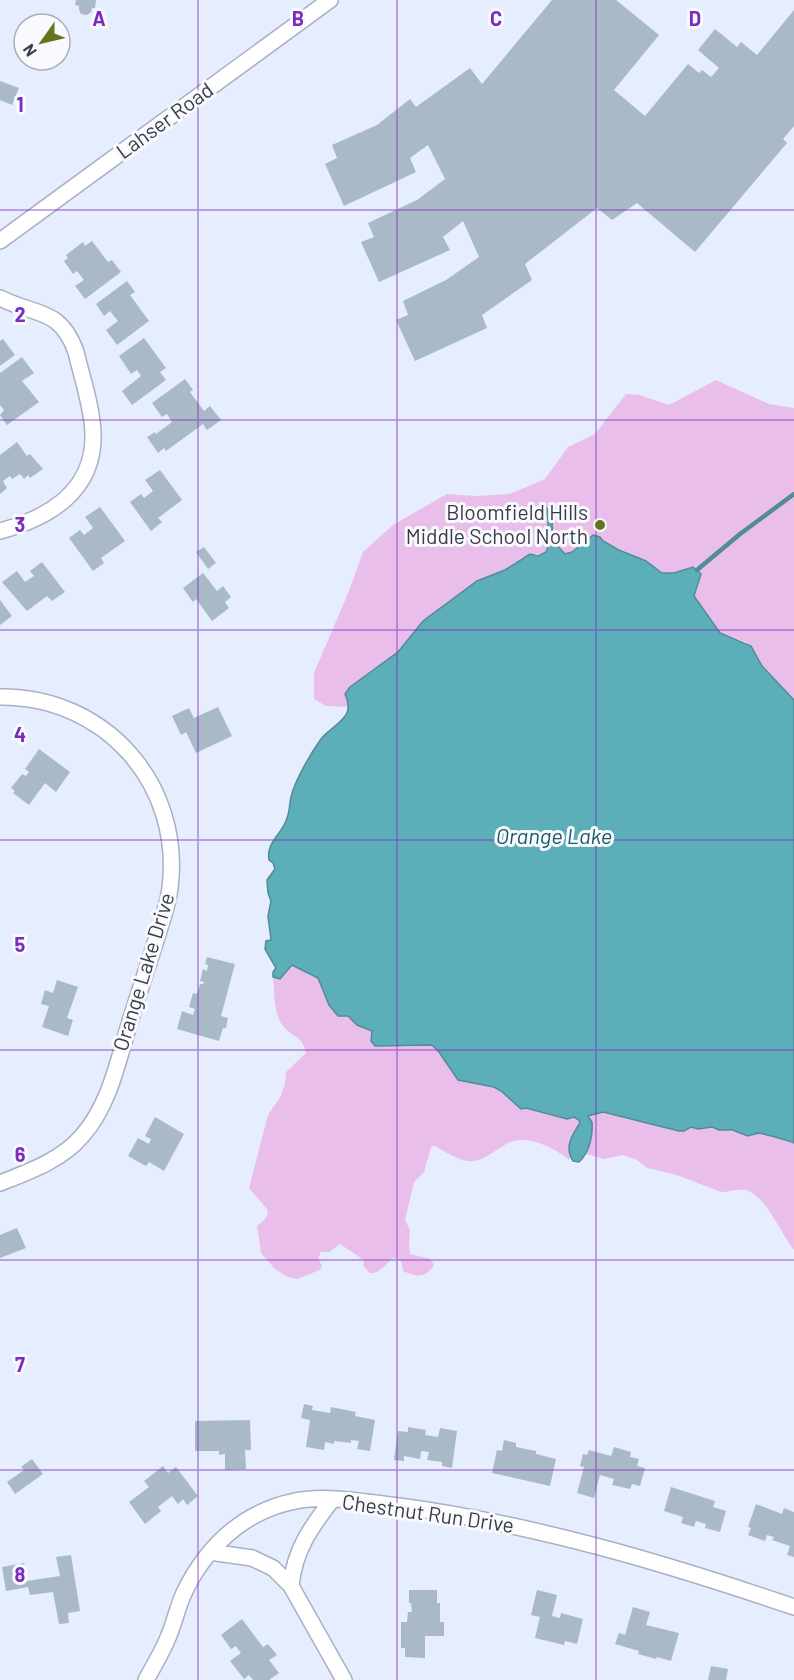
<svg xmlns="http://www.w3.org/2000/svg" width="794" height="1680" font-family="Barlow,sans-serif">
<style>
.green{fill:#eabeea}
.water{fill:#5caeb9;stroke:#528c96;stroke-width:1.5}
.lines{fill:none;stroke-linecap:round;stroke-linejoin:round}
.stream{stroke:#528c96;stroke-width:4.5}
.building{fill:#a9bac6}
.minor-casing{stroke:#a9b0c1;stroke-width:18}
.minor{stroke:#fff;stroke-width:15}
.grid{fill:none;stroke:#7b2cbf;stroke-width:1.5;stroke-opacity:0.55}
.poi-dot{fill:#66741f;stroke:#f9fafe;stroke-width:2}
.labels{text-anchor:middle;stroke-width:6;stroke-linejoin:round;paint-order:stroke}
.street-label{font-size:21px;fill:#393c43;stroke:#f9fafe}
.poi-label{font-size:21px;fill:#393c43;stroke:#f9fafe;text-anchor:end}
.water-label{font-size:22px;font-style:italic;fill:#165b64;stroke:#f9fafe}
.grid-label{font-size:20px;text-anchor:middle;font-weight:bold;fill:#7b2cbf;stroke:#f9fafe;stroke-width:6;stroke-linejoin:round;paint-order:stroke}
</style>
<rect width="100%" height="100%" fill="#e5edff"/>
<path class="green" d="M716,380L769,404L794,408V700L762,666L757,660L755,652L746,642L720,633L694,596L700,574L687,568C680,571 673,575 665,573C657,571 652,564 645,561C627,552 608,542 588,538L572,552L565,554L553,541L552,519L546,507L545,510C552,524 545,529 546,542C547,552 549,543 546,552L522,558L505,570L477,581L423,621L398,652L350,687L345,694L348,707L326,706L314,699V673L349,591L363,552L393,525L447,494L477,496L510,494L545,479L568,447L595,434L626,394L639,395L669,405Z
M292,965L318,978C321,986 324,997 329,1004C332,1009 392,1044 400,1046C410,1048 422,1043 432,1045L439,1052L458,1080L494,1087L501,1091L521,1109L526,1108L567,1119L574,1117L579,1120L580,1123C573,1134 567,1145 570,1158L569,1160C554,1147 526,1134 508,1143C496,1149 487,1159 474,1161C461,1163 446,1152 435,1146L431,1147L424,1172L414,1182L405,1220L410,1230L409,1242L410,1254L430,1259L434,1265C425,1279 416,1277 403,1271L401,1261L393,1258C386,1264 380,1274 370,1273L363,1266L364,1260L340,1244L329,1252H321L318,1258L322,1266L320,1270L297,1279L286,1276L275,1269L261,1253L257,1226L265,1219L268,1214L267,1209L249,1188L268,1115L281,1096L285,1083L286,1072L306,1053C302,1035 295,1039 285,1028C273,1016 275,994 273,977L277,979L284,975Z
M603,1112L627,1119L651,1123L673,1130L684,1131L691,1127L698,1129L712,1127L751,1136L760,1133C771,1138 784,1137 794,1143V1250C781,1234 767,1199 749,1191C738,1187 731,1192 721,1192L677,1175L647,1168L637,1160L623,1155L604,1159L586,1154L589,1145L588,1117Z"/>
<path class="water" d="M546,507L552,519L553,541L565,554L572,552L593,535L600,537L603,541L619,550L646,561L662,573H674L693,567L701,574L694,596L720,633L751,646L762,666L794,700V1143C791,1141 761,1133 758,1133C755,1134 751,1135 748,1136L732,1130H719L712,1127L698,1129L691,1127L684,1131H679L603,1112L588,1116L592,1122C593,1135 590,1152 579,1162L573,1161C564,1147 572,1135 580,1123L579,1120L574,1117L567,1119L526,1108L521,1109L501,1091L494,1087L458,1080L439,1052L432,1045L375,1046L371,1041L372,1031L357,1025L348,1016H338L329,1005L318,978L292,965L280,979L273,977V972L276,968L265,949L266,941L271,940L268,916L271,901L268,893L267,880L275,869L273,863L269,860C266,844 279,836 285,823C290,814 289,806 291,797C295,780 311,753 321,739C328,730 339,725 345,716C350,710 348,701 345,694L350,687L398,652L423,621L477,581L505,570L530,554L538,556L546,552C549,543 547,552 546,542C545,529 552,524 545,510Z"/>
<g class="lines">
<path class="stream" d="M697,570L740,534L794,494"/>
</g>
<path class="building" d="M76,0H96L95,8H92L91,12L87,15L81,14L79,10V6L75,5Z
M552,0H616L659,35L614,90L645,116L688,64L699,73L702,70L711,77L719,68L698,50L715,29L737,47L741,42L757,55L794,10V126L783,139L787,143L695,252L637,203L612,220L597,208L525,264L532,280L482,315L487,328L415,361L396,320L408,315L403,301L446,280L479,257L463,221L443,237L450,250L379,282L361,242L374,237L368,223L417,200L445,179L428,145L410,158L416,172L344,206L325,164L337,158L332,145L377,125L410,99L416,107L470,68L482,84Z
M0,81L19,88L12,105L0,100Z
M92,241L108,262L112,260L121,272L85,299L75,286L84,280L77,271L73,274L64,261L68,258L66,255L83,242L85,246Z
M127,281L135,292L130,295L149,321L117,345L106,330L118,321L110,311L104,316L96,304Z
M144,338L166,368L160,372L166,380L132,405L122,391L141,376L137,370L131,374L119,356Z
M3,339L15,355L0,366V341Z
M22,357L34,373L22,381L39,402L7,425L0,415L4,410L0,405V373Z
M185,379L193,390L190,392L204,411L210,406L221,420L207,430L203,424L166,451L164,448L158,453L147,437L155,432L156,434L172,422L167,414L162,417L152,403Z
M17,442L27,456L30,454L43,469L30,478L28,475L24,479L20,474L12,479L10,476L3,481L7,488L0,494V455Z
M160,470L182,500L158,518L162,522L151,531L130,502L141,494L144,498L153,491L145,480Z
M100,507L125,541L101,558L104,563L93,571L69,538L80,530L84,535L93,528L85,517Z
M204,547L216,563L208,569L196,552Z
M42,562L65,592L52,601L47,596L27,611L2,582L17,571L25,582L34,576L30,571Z
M203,573L217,591L223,586L231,597L225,602L229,608L212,621L196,599L193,602L183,588Z
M0,600L12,616L0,625Z
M218,707L232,736L196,753L186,732L181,735L172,716L189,708L194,718Z
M39,749L70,772L56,792L45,783L29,805L13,793L15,791L11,788L22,774L26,776L29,772L25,769Z
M207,957L235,964L221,1016L228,1018L226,1028H223L219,1041L177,1029L182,1011L193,1015L195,1009L189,1007L193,993L197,994L200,984H203L204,982L200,981L203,969L207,971L208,965L205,964Z
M57,980L78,987L67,1018L73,1020L68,1036L42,1027L49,1006L41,1004L45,990L53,993Z
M155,1117L184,1134L164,1171L149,1162L146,1166L128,1156L138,1138L149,1144L151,1139L145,1136Z
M17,1228L26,1248L0,1258V1235Z
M304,1404L313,1406L312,1410L330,1413L331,1407L356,1412L355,1416L375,1420L370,1451L357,1449L359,1441L351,1440V1443L334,1441V1444L325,1442L324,1450L306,1447L310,1420L301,1418Z
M250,1420L251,1450H245L246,1469L225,1470V1454L219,1455V1451H195V1421Z
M408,1427L426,1430L425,1435L438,1437L440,1428L457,1431L452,1468L442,1466V1462L427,1460L429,1452L421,1451L420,1459L404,1456V1461L394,1460L398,1431L408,1432Z
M504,1440L516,1443V1447L536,1451V1454L556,1459L550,1486L492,1473L497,1450L502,1451Z
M614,1447L631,1452L630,1457L639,1459L637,1466L645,1468L640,1486L632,1484L630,1489L612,1485L614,1479L600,1475L594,1498L577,1493L584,1467L580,1466L583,1454L587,1455L589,1450L611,1456Z
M32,1459L43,1474L15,1494L7,1482L24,1470L21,1467Z
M163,1466L168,1473L176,1467L198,1496L187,1505L183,1499L178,1504L172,1496L158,1507L161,1511L145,1524L129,1502L149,1487L144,1481Z
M671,1487L715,1501L713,1507L726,1511L720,1532L705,1528L706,1524L696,1521L694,1527L681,1523L683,1517L664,1511Z
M756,1504L782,1514L784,1508L794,1512V1557L787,1555L790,1546L772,1540L774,1537L767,1535L765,1541L748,1535L751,1528L748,1527Z
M71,1555L80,1611L68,1613L69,1623L59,1624L53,1592L30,1595L28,1587L6,1591L2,1567L24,1563L27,1581L60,1576L56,1557Z
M409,1590H437V1603H440V1622H444V1636H425V1658L405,1657V1648H401V1622H407L408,1612H412L411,1603H409Z
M537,1590L557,1595L552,1616L560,1618L561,1613L583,1619L577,1644L565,1641L564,1645L535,1638L540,1617L531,1615Z
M633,1607L650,1612L646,1625L679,1633L671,1661L657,1657L656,1659L638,1654L639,1651L615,1644L619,1633L625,1635Z
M242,1619L263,1647L268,1644L277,1655L269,1660L279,1673L269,1680H253L249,1675L244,1679L230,1661L241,1653L236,1646L231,1649L221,1635Z
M711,1666L728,1669L726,1680H708Z"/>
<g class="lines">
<g class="minor-casing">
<path id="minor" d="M0,241L330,0
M0,298C35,316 60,307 76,352C82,378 92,406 93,433C95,491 49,518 0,531
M0,697C105,696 183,784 170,888C168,905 162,921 157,937C149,963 140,989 132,1015C119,1055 111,1104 82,1136C62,1160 28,1172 0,1183
M210,1552L252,1558L273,1568L291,1586L344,1680
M291,1586C294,1551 311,1527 332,1500
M146,1680C153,1667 161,1654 167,1640C174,1625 177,1608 184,1593C195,1569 213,1545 234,1529C249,1517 271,1506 291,1502C323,1494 366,1502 399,1506C534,1524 665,1563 794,1607"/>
</g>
<use href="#minor" class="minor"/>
</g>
<path class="grid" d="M198,0V1680M397,0V1680M596,0V1680M0,210H794M0,420H794M0,630H794M0,840H794M0,1050H794M0,1260H794M0,1470H794"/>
<circle class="poi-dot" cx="600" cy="525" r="6"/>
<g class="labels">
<g class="street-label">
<text transform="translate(165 121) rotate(-36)" y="7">Lahser Road</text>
<text transform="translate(144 972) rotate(-73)" y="7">Orange Lake Drive</text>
<text transform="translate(428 1514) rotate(8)" y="7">Chestnut Run Drive</text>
</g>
<g class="poi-label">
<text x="588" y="520">Bloomfield Hills<tspan x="588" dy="24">Middle School North</tspan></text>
</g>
<g class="water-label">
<text x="554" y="844">Orange Lake</text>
</g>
</g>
<g class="grid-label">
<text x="99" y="26">A</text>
<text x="298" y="26">B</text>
<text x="496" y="26">C</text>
<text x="695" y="26">D</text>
<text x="20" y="112">1</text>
<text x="20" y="322">2</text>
<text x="20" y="532">3</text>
<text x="20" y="742">4</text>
<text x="20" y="952">5</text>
<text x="20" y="1162">6</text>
<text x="20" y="1372">7</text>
<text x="20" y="1582">8</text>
</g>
<g transform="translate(42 42) rotate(236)"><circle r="28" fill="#f9fafe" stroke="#acaeb3" stroke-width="1.5"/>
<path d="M0-4.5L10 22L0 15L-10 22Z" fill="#66741f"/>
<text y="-9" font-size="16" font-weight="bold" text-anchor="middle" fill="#393c43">N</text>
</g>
</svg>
